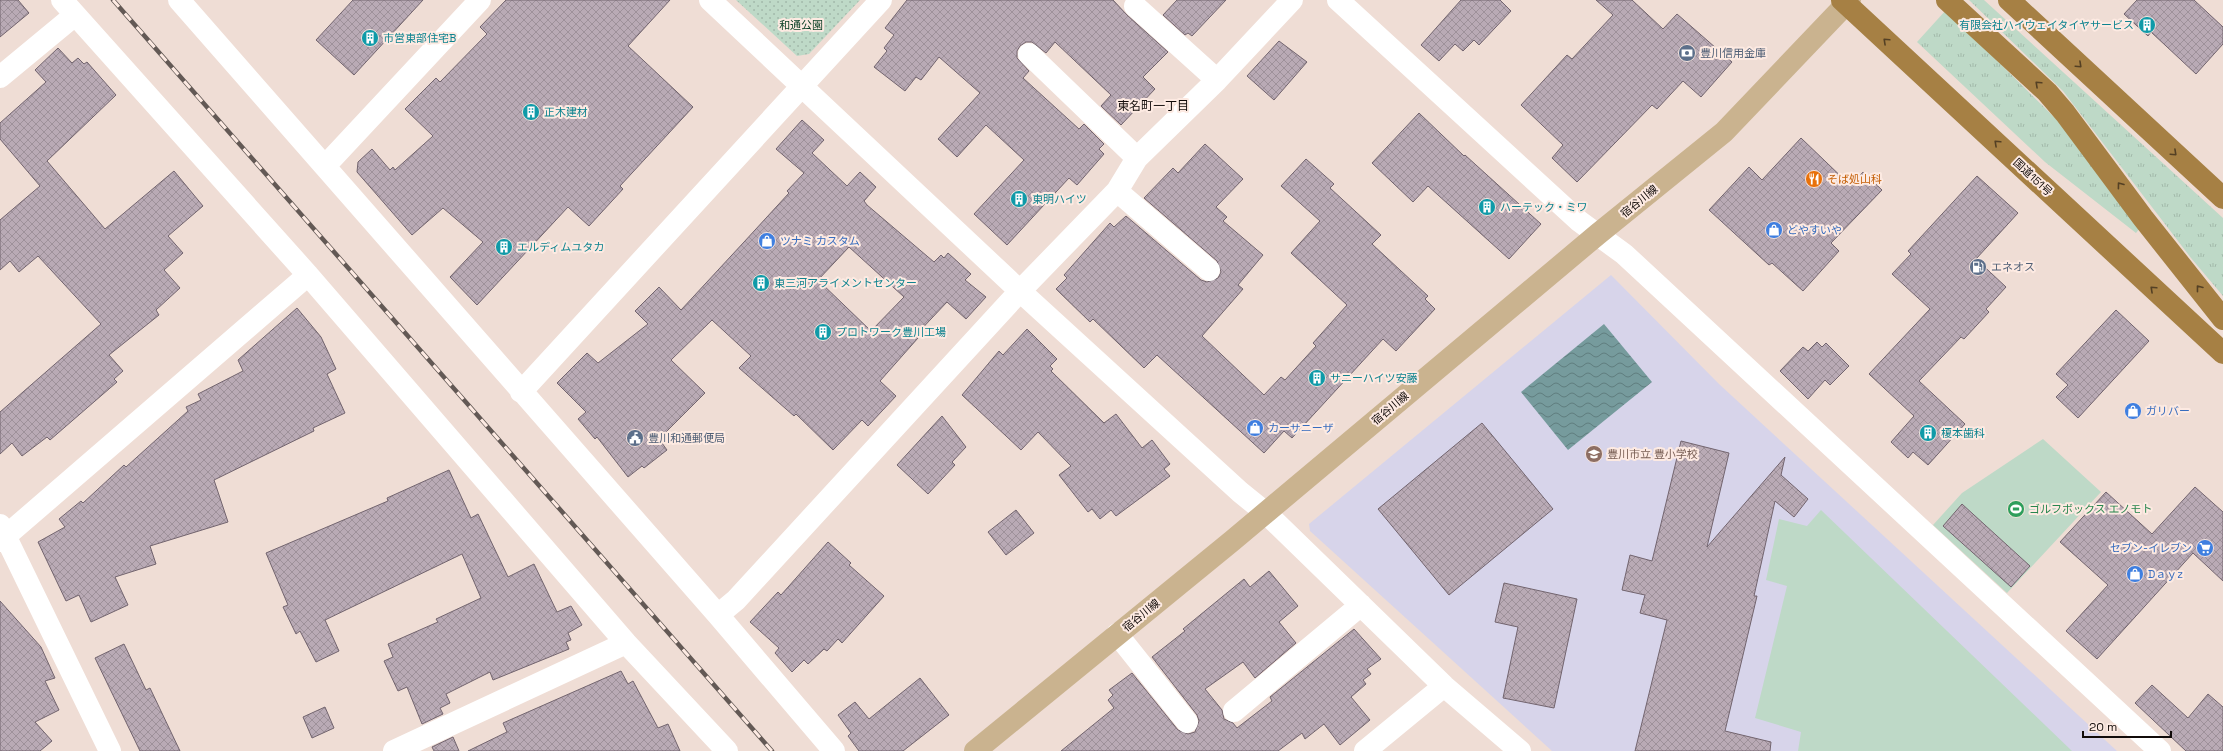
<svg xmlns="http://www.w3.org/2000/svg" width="2223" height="751" font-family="'Space Grotesk','Noto Sans JP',sans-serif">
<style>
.education{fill:#d7d4ea}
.grass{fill:url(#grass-tufts)}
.park{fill:url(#park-dots)}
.pitch{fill:#bed9c7}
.water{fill:url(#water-waves)}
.building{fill:url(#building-cross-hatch);stroke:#72646e;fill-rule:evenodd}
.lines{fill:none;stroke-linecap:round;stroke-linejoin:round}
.minor{stroke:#fff;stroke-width:22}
.major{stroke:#cab38f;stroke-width:22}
.highway{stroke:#a68044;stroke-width:22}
.rail-casing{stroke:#635955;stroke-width:4.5}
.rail{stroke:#fdeae2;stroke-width:3;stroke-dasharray:9;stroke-linecap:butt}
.oneway{stroke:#544024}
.labels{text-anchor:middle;stroke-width:4;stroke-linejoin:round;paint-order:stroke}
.park-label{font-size:11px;fill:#0c4127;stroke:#fdeae2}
.culture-label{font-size:11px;fill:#0d838f;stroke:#fdeae2;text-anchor:start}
.service-label{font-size:11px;fill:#4e5e75;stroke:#fdeae2;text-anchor:start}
.street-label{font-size:11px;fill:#110b09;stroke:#fdeae2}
.food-label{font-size:11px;fill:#c56008;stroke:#fdeae2;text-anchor:start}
.shop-label{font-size:11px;fill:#366cbe;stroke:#fdeae2;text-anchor:start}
.education-label{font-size:11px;fill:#785e54;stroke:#fdeae2;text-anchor:start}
.leisure-label{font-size:11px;fill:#27864d;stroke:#fdeae2;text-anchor:start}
.neighbourhood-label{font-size:12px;fill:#110b09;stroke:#fdeae2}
</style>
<defs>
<pattern id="grass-tufts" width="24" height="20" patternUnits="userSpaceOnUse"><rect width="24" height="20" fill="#bed9c7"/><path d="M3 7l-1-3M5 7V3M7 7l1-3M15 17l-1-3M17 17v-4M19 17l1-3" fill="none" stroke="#a2b9aa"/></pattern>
<pattern id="park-dots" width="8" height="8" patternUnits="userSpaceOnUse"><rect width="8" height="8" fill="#bed9c7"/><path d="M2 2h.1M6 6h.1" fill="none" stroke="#a2b9aa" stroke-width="1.8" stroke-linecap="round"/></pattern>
<pattern id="water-waves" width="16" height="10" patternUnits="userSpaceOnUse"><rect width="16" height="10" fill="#769b9d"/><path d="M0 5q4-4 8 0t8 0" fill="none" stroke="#5f7d7e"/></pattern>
<pattern id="building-cross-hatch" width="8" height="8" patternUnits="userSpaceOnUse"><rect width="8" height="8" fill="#b9aab5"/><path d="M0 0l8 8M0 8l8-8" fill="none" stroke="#9e919a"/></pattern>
</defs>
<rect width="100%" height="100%" fill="#efddd5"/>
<path class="education" d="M1611,275L1719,384L2117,751H1552L1310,531L1309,524Z"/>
<path class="grass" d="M1969,0H1984L2223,218V296L2191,258L2063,91Z
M1946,10L2058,121L2140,228L2136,233L2045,162L1917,42Z"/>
<path class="park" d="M736,0H860L809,54L797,56Z"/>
<path class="pitch" d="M2043,439L2101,492L2007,593L1933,525L1962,493Z
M1821,510L2072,751H1798L1801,732L1755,718L1787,586L1766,580L1779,519L1807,526Z"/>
<path class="water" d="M1604,324L1652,382L1568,450L1521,392Z"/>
<path class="building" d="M0,0H18L29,13L0,37Z
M353,0H423L354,75L316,40Z
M506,0H670L628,46L693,107L620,186L623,189L589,226L568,207L477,305L450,277L483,242L443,208L412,235L357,172L358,162L372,149L390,170L393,167L395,170L433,136L405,109L436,78L440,82L487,34L480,27Z
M907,0H1113L1127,15L1168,52L1143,77L1155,89L1121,125L1101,106L1111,95L1055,42L1046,53L1032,42H1026L1020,46L1017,51V58L1029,71L1023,78L1079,129L1084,124L1104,144L1099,149L1104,154L1077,185L1069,178L1007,245L974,214L1024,160L986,125L957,157L938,139L980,93L939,57L921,80L916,77L905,91L874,67L887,51L884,48L894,35L885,28Z
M1177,0H1226L1192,36L1188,33L1185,35L1163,15Z
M1461,0H1500L1511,11L1479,45L1474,40L1463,51L1455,44L1439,61L1421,45Z
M1596,0H1632L1663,29L1677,14L1732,62L1701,97L1683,81L1657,109L1652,105L1577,182L1552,158L1563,145L1521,105L1567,55L1572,59L1613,15Z
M2137,0H2194L2223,27V44L2196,74L2151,32L2148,36L2124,14Z
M1279,41L1307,62L1274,100L1247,76Z
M58,48L72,63L78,58L84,64L87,62L116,95L47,161L105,229L174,171L203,206L168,236L183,253L164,270L180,288L156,310L159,315L109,355L123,371L114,379L117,382L50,440L47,437L22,456L12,443L0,454V412L101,324L38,256L19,272L10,261L0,270V220L40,186L0,139V123L46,82L35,70Z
M1419,113L1464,156L1465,155L1541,224L1509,259L1428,186L1413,202L1372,163Z
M802,120L824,140L812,153L847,186L860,172L876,187L864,201L867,205L934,262L941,255L944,258L948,253L971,274L965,280L986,297L966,319L947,302L915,336L918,338L880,381L896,396L868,426L862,420L833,450L796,414L794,416L739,368L751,356L712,320L671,360L705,393L659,439L667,450L644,468L642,466L628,477L597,437L595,439L578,419L586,412L557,383L587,353L598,363L648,324L635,311L659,287L681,310L744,242L789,193L787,191L804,173L776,149ZM849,247L904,297L871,331L818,280Z
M1801,138L1851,186L1863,172L1882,190L1831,243L1839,251L1803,291L1772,263L1769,265L1709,210L1749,167L1762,180Z
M1205,144L1243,179L1216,207L1227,217L1223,221L1263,255L1238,285L1243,289L1202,336L1264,395L1281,377L1285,380L1316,346L1313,343L1347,305L1291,253L1320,221L1281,186L1306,159L1334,184L1330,188L1381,235L1372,244L1428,296L1425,299L1435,309L1396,351L1383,339L1292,438L1284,431L1264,453L1157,355L1144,368L1093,319L1090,322L1056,289L1067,278L1064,275L1110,223L1114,227L1126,216L1201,280L1207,282L1218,278L1221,272L1217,261L1144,198L1173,168L1178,173Z
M1977,176L2018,213L1976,259L2006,287L1986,309L1989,312L1964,339L1961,337L1919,381L1965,424L1928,465L1913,452L1908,458L1891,442L1914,416L1869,374L1930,309L1892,274L1911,254L1908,251Z
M297,308L321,337L336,369L327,374L345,413L313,428L314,431L214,480L228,522L150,546L156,564L115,577L128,605L91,622L79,595L66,601L38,542L65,527L59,519L81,501L83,503L124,465L126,467L188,411L186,407L201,400L198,394L243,371L238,360Z
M2116,310L2149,341L2078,418L2056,397L2068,385L2056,374Z
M1027,329L1057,359L1050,366L1053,369L1051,371L1104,423L1116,414L1142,448L1152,440L1170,464L1164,469L1170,476L1116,516L1111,510L1100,519L1092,509L1088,512L1059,475L1071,466L1038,432L1021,450L962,395L999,351L1003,355Z
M1817,342L1822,347L1826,343L1849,366L1830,385L1825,380L1808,399L1780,371L1803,347L1808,351Z
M942,416L966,447L952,462L955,465L928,494L897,465Z
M1482,423L1553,509L1449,595L1378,509Z
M1681,441L1729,453L1707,547L1785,457L1781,475L1808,499L1794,517L1775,501L1754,596H1757L1725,731L1771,742L1770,751H1635L1667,620L1640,613L1645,595L1622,590L1630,555L1652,561Z
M449,470L471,518L478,514L508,577L534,564L557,612L571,606L582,625L568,633L571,640L566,642L569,649L493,680L490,672L446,694L450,703L440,708L443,714L422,724L407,687L398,691L384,661L393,657L388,644L438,622L436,619L481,598L462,554L325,620L339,651L316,662L300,631L296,634L283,607L288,605L266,553L388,501L387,498Z
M2195,487L2223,512V581L2193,553L2097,659L2066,631L2108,585L2060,542L2106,492L2152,534Z
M1962,504L2030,566L2011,587L1943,526Z
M1016,510L1034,533L1006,555L988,532Z
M828,542L851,563L849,565L884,596L842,643L838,639L827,651L824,649L808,664L804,660L792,672L775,653L779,648L750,622L778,592L781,595Z
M1269,571L1298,606L1279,622L1296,643L1255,678L1243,662L1205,689L1222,710L1224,719L1233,723L1237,728L1272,701L1270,697L1354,629L1381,659L1367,669L1371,674L1363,680L1366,684L1351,697L1370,720L1340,745L1324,724L1305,739L1302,733L1278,751H1061L1114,708L1108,700L1113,695L1109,690L1132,673L1178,730L1188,734L1195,732L1199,721L1197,715L1152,657L1185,631L1183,629L1244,579L1250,587Z
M1504,583L1577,599L1554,708L1503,698L1518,627L1495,622Z
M0,601L41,647L55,678L45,681L59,710L35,722L52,741L40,751H0Z
M124,644L146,690L150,688L180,751H140L95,658Z
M621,671L628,684L633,681L658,728L668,724L680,751H468L507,732L503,723Z
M920,678L949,715L903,751H859L848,736L851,733L838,715L855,702L869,719Z
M2152,685L2188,718L2208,694L2223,707V751H2186L2135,703Z
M325,707L334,728L312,738L303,717Z
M453,737L459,751H434L432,747Z"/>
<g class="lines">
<path class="minor" d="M62,0L308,275L626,643L727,751
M179,0L718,615L834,751
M710,0L1020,291L1240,492L1266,513L1444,686L1520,751
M1338,0L1579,221L1624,254L2160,751
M1135,6L1217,80
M1029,54L1137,158
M0,77L75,15
M325,166L480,0
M1117,191L1209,270
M521,392L881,0
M0,525L110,751
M0,541L308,275
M718,615L736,600L1020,291L1117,191L1137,158L1217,80L1292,0
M1117,634L1187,722
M1234,711L1361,605
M394,751L626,643
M1365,751L1444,686"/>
<path class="major" d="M975,751L1232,541L1598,234L1724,132L1850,0"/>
<path class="highway" d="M1842,0L2223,353
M1947,0L2047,92L2065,113L2143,218L2223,319
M2009,0L2223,198"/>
<g class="rail-casing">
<path id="rail" d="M113,0L772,751"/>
</g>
<use href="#rail" class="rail"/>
</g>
<defs><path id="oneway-chevron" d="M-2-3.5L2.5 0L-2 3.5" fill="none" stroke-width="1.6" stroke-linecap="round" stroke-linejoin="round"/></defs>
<g class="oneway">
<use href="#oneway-chevron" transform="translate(1886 41) rotate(-137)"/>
<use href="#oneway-chevron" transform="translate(2079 65) rotate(43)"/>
<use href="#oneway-chevron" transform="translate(2038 84) rotate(-137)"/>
<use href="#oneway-chevron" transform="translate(1997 143) rotate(-137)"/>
<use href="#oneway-chevron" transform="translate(2174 153) rotate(43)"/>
<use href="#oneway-chevron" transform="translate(2120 185) rotate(-127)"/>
<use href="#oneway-chevron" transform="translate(2199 288) rotate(-128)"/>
<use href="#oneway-chevron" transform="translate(2153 289) rotate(-137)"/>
</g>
<defs>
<g id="building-disc" transform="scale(0.9)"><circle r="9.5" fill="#0f9aa8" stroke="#fdeae2"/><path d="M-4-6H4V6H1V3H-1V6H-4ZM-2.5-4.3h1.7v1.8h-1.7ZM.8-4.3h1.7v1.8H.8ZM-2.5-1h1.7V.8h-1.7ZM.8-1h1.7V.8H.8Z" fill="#fff"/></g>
<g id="bank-disc" transform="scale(0.9)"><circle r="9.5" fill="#5c6f8a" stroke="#fdeae2"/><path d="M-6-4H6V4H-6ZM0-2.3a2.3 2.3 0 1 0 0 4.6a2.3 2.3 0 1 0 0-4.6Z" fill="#fff"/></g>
<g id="restaurant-disc" transform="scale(0.9)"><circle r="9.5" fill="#e8710a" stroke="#fdeae2"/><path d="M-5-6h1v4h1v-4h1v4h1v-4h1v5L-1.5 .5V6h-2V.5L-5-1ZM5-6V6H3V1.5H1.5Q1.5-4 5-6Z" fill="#fff"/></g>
<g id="shop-disc" transform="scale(0.9)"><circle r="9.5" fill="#3f7fe0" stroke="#fdeae2"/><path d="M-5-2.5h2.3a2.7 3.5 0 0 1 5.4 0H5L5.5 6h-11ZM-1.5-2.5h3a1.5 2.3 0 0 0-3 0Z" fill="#fff"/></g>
<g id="fuel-disc" transform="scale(0.9)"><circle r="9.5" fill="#5c6f8a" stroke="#fdeae2"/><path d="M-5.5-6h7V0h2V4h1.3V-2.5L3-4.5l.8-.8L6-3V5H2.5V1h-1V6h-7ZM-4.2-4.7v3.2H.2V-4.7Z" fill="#fff"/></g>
<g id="civic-disc" transform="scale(0.9)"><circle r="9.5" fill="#5c6f8a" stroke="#fdeae2"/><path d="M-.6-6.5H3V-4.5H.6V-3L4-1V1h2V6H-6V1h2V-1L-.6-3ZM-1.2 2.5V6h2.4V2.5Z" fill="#fff"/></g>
<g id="school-disc" transform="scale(0.9)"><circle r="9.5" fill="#8d6e63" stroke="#fdeae2"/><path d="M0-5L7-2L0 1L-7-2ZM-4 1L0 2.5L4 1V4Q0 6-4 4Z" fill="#fff"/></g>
<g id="stadium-disc" transform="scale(0.9)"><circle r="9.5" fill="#2e9e5b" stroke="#fdeae2"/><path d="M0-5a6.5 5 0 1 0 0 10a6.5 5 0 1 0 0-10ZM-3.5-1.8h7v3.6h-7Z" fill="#fff"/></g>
<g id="supermarket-disc" transform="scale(0.9)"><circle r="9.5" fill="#3f7fe0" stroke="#fdeae2"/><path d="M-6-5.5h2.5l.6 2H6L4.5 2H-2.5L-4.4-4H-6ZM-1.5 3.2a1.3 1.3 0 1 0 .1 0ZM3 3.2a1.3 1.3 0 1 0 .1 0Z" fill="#fff"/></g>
</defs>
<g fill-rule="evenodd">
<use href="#building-disc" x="2147" y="25"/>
<use href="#building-disc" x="370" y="38"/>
<use href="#bank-disc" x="1687" y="53"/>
<use href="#building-disc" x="531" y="112"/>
<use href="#restaurant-disc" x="1814" y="179"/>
<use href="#building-disc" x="1019" y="199"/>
<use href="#building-disc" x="1487" y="207"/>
<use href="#shop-disc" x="1774" y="230"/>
<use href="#shop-disc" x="767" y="241"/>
<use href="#building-disc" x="504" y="247"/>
<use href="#fuel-disc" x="1978" y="267"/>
<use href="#building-disc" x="761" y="283"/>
<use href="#building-disc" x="823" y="332"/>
<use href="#building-disc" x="1317" y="378"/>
<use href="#shop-disc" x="2133" y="411"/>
<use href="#shop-disc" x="1255" y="428"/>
<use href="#building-disc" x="1928" y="433"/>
<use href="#civic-disc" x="635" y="438"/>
<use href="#school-disc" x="1594" y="454"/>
<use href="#stadium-disc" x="2016" y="509"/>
<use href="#supermarket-disc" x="2205" y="548"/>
<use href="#shop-disc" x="2135" y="574"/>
</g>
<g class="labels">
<g class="park-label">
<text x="801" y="29">和通公園</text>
</g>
<g class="culture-label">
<text x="2134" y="29" text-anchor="end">有限会社ハイウェイタイヤサービス</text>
<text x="383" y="42">市営東部住宅B</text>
<text x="544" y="116">正木建材</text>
<text x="1032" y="203">東明ハイツ</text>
<text x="1500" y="211">ハーテック・ミワ</text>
<text x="517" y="251">エルディムユタカ</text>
<text x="774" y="287">東三河アライメントセンター</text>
<text x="836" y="336">プロトワーク豊川工場</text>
<text x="1330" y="382">サニーハイツ安藤</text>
<text x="1941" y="437">榎本歯科</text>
</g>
<g class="service-label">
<text x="1700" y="57">豊川信用金庫</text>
<text x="1991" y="271">エネオス</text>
<text x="648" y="442">豊川和通郵便局</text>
</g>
<g class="street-label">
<text transform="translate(2033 177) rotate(43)" y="4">国道151号</text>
<text transform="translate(1639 201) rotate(-39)" y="4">宿谷川線</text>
<text transform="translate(1390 408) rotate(-40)" y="4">宿谷川線</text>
<text transform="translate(1141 615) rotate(-39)" y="4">宿谷川線</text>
</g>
<g class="food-label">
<text x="1827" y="183">そば処山科</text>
</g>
<g class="shop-label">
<text x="1787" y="234">どやすいや</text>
<text x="780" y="245">ツナミ カスタム</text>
<text x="2146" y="415">ガリバー</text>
<text x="1268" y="432">カーサニーザ</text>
<text x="2192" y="552" text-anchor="end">セブン-イレブン</text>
<text x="2148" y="578">Dａｙz</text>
</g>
<g class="education-label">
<text x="1607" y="458">豊川市立 豊小学校</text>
</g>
<g class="leisure-label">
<text x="2029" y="513">ゴルフボックス エノモト</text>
</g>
<g class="neighbourhood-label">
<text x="1153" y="110">東名町一丁目</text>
</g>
</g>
<path d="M2083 731v6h88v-6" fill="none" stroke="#110b09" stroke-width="2"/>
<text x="2089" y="731" font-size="12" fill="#110b09" stroke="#fdeae2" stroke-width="3" paint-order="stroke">20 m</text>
</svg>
